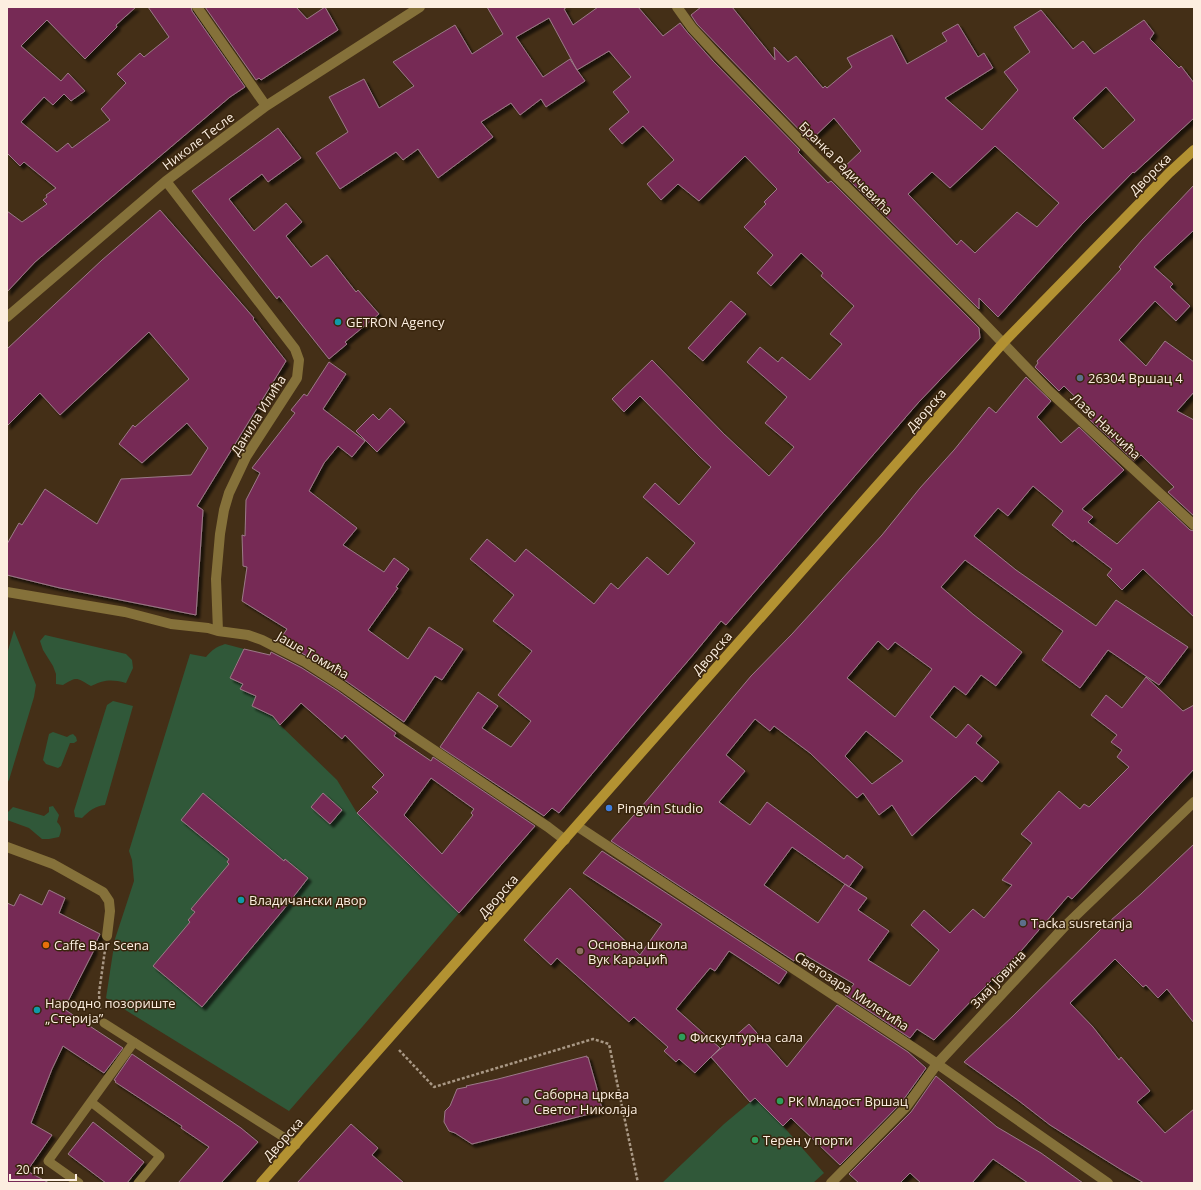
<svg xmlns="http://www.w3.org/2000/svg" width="1201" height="1190" font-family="'Open Sans',sans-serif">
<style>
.green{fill:#305839}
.building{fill:#762c54;stroke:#9b7988;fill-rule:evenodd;filter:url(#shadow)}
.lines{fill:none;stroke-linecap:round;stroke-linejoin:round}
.path{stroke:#a99885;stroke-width:2.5;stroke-dasharray:3 2;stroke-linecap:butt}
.lane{stroke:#85713a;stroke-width:9}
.street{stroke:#85713a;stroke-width:10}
.secondary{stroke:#b39232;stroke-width:10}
.culture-dot{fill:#0f9aa8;stroke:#39250d;stroke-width:1.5}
.service-dot{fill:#5c6f8a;stroke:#39250d;stroke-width:1.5}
.shop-dot{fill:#3f7fe0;stroke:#39250d;stroke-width:1.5}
.food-dot{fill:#e8710a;stroke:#39250d;stroke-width:1.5}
.education-dot{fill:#8d6e63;stroke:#39250d;stroke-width:1.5}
.leisure-dot{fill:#2e9e5b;stroke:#39250d;stroke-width:1.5}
.worship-dot{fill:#6b7280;stroke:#39250d;stroke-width:1.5}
.labels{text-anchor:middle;stroke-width:3;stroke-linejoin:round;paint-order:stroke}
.street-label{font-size:13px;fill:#fceee0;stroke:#39250d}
.poi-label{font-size:13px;fill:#fceee0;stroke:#39250d;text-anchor:start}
</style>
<defs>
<filter id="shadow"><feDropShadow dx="3.5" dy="3.5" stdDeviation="1" flood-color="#0009"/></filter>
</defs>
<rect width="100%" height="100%" fill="#442f17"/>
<path class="green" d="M14,630L36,685L34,697L9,780L7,783V654Z
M45,635L126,654L132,660L133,668L126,683C110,679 105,680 91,686C76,678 78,676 63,685L56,684V674L53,666L43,650L40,641Z
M225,644L244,649L230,677L243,684L240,689L256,696L252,706L273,716L280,725L337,780L357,813L459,913L363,1026L289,1111L106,998L115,939L134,881L132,860L129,851L190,654L206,657C212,650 216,647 225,644Z
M113,701L133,706L105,805C95,806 89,811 82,818L75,817L74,811L107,705Z
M53,732L67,737L70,735L73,734L76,737L77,741L74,743H70L61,766L58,768L46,764L43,760L49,734Z
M53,806L59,815L57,822C62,827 62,830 59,837L49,839H42L29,828L7,820V813L13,807L44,816L49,812V807Z
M755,1098L783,1126L824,1173L813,1183H662L724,1124Z"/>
<path class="building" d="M7,7H136L116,25L117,27L85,59L47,20L21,46L61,81L68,73L85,91L71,101L64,94L53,105L44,97L21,122L57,152L68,143L72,148L110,120L101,109L126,83L117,74L140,53L144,57L169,37L148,7H191L192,11L245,87L230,97L35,262L7,292V211L22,222L47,204L43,200L47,197L46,195L56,188L24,162L20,166L7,153Z
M205,7H296L307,19L325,7L338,30L261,80L259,78L256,80Z
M487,7H567L564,9L573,25L598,7H638L663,36L680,23L687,32L713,61L800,150L798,152L828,183L831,181L979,328L980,338L918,403L726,625L721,621L693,655L640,717L559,813L552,808L544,816L440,747L478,692L498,706L482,728L511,747L531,721L498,695L532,651L493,621L514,595L470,559L487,539L515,562L526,549L594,604L611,583L618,589L647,557L668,575L695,543L643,497L655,483L679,505L711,467L700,457L640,396L624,412L612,399L652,360L724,434L769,476L794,447L765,423L787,397L747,362L760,347L778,362L782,357L810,380L842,344L830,334L854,306L821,276L823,273L801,253L771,286L757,273L773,255L744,227L766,204L764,202L777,189L745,156L699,201L678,184L661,200L647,184L674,160L643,126L622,144L609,129L629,112L613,92L631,77L609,51L577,70L585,81L546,107L541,99L520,115L511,103L481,122L493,137L438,178L418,149L403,160L396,152L340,189L316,153L348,132L329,97L364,79L379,108L414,86L393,62L455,25L472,54L503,34ZM549,18L577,70L570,59L543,77L516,37Z
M701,7H732L775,60L774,47L788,62L796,56L823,88L825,86L827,88L852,67L847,58L892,35L907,64L947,41L942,33L958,24L978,57L984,53L993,68L945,98L982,130L1018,90L1004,72L1030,52L1014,27L1041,10L1073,49L1083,41L1094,54L1144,20L1154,33L1150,39L1179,68L1181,66L1194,83V118L1134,173L1133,172L1081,225L998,317L979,298V309L840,171L861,151L834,118L810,141L697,24L691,15ZM1106,87L1135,120L1103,149L1073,118ZM995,146L1059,203L1037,227L1017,212L975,253L961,240L957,245L908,194L932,172L950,188Z
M278,128L301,158L268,182L262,174L229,199L254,231L286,203L302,222L286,236L311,267L327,255L356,292L358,290L379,314L345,342L347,344L329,359L279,296L277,299L192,191Z
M1194,185V230L1154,267L1173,284L1170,287L1190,306L1176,321L1155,301L1119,340L1146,366L1165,341L1194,362V392L1177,411L1194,420V516L1168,492L1174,487L1141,455L1134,461L1088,418L1093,414L1064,386L1059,391L1035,367L1038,363L1037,361L1121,269L1119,267L1142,240Z
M160,210L254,318L253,319L286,361L197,506L203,510L196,615L60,588L7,575V544L19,523L22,525L45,489L97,524L121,479L191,475L208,448L187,423L142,463L119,444L133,425L135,427L189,379L149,332L60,415L40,393L7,426V349L102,260Z
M731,301L746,314L703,361L688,348Z
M329,362L346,374L323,409L365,441L352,457L338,446L324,463L309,491L357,528L343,545L384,572L394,558L409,569L396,587L398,588L368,630L408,659L429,627L463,649L442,680L435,676L404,722L346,681L309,657L279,641L287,629L242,601L247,567L243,566L242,535L245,536L246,500L260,473L252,468L295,413L291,410L304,394L307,396Z
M1026,377L1051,401L1037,417L1061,443L1079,427L1124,470L1082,509L1093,517L1088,522L1117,544L1159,501L1190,530L1194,531V617L1143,569L1122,590L1107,575L1112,569L1074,540L1073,542L1052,525L1063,511L1033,486L1008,516L998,508L974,536L1016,570L1096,626L1116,600L1188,647L1159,685L1108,650L1080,688L1042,660L1063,631L965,560L941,587L974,615L1022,652L996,686L981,675L966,695L954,686L930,717L956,738L968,724L982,736L976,743L999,762L982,782L975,776L912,836L892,805L879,815L863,793L857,798L810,753L774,726L770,731L755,719L726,755L745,771L719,802L750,825L767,802L844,859L847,855L863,867L849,887L792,847L764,885L818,923L845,884L867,898L858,910L889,931L868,960L910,986L939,950L911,925L924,910L950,933L973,909L984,918L1012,885L1002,880L1032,843L1021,834L1059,791L1080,809L1084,804L1089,807L1129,767L1117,757L1122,750L1111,742L1117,735L1091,715L1106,695L1122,708L1146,677L1183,711L1194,705V769L1072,899L1068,896L1021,951L972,1000L934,1040L917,1029L910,1038L845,995L854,984L800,952L794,961L611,841L648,799L751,676L792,634L882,535L920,488L954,450L989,407L996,413ZM878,641L888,650L895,642L932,669L895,717L847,678ZM866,731L903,761L872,784L845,756Z
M390,408L405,422L377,452L356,431L373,414L379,420Z
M244,649L270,655L271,652L302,668L338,691L396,733L394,736L431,761L433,757L535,826L459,913L357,813L378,792L372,787L384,775L345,735L342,739L301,703L280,725L273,716L252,706L256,696L240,689L243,684L230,678ZM431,778L474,809L471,813L473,815L442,854L404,815Z
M203,793L284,861L285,859L308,878L284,909L202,1007L153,966L190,922L188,920L195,912L191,909L229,864L227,862L229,859L181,820Z
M323,793L342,810L330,824L311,807Z
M1194,844V1023L1167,989L1158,998L1146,985L1143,987L1115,959L1070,1003L1093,1027L1119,1060L1121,1057L1150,1091L1137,1102L1165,1133L1194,1109V1183H1144L1120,1169L1050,1125L1019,1101L964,1062L1013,1016L1103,927L1141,894Z
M602,851L787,972L779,984L729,951L715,971L710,968L676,1009L720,1048L695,1073L679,1059L676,1062L664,1051L668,1047L634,1017L629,1022L557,958L551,965L524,940L570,888L640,955L662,924L583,873Z
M49,890L65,898L59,913L100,934L93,949L94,950L64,1009L123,1048L104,1073L63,1046L52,1069L31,1123L52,1135L27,1171L49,1183H7V903L14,906L20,894L42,905Z
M837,1005L908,1052L926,1068L901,1103L840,1165L791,1118L783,1126L755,1098L750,1102L711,1057L749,1024L787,1067Z
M132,1054L241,1128L258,1142L221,1183H178L209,1147L181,1128L182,1126L115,1082L116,1081L114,1080Z
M587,1056V1058L588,1057L596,1085L602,1109H600L601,1111L472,1144L455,1133L449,1131L444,1122L445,1111L450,1106L457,1089L467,1087L466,1086L498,1079Z
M936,1076L997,1127L1041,1153L1083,1183H1028L993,1159L972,1183H921L910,1173L900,1183H859L849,1174L911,1112Z
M93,1122L144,1162L127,1183H106L68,1154Z
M351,1124L378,1148L372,1155L404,1183H297Z"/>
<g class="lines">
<path class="path" d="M100,1009L99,993L105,950
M399,1050L434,1087L593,1039L609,1044L638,1183"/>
<path class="lane" d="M104,1023L296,1145
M91,1102L160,1156L138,1183
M79,1183L48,1161L134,1042"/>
<path class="street" d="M197,7L266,106
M677,7L692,28L718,56L816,157L975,314L1049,391L1194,525
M166,181L295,349L299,360L297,378L246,457L229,493L224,510L220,534L216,579L218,631
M7,317L166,181L266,106L420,7
M7,592L125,612L171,624L208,628L218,631L248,635L262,640L305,662L342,686L401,728L548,827L565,840
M577,826L923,1054L1108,1183
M7,847L53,864L103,892L109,901L110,911L107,936
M831,1183L906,1107L937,1064L1065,926L1194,802"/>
<path class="secondary" d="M261,1183L1003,343L1169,173L1194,150"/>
</g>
<g class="culture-dot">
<circle cx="338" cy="322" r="4"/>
<circle cx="241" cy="900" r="4"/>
<circle cx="37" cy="1010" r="4"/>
</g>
<g class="service-dot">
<circle cx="1080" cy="378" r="4"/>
<circle cx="1023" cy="923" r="4"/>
</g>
<circle class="shop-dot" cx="609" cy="808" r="4"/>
<circle class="food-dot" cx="46" cy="945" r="4"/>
<circle class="education-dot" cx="580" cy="951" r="4"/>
<g class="leisure-dot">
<circle cx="682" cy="1037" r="4"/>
<circle cx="780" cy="1101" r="4"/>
<circle cx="755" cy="1140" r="4"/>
</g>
<circle class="worship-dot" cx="526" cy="1101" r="4"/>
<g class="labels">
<g class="street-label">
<text transform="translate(198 141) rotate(-37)" y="5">Николе Тесле</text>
<text transform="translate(846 168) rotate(45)" y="5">Бранка Радичевића</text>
<text transform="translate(1150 174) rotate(-45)" y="5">Дворска</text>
<text transform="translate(926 410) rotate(-49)" y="5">Дворска</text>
<text transform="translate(258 415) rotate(-58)" y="5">Данила Илића</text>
<text transform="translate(1106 426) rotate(43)" y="5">Лазе Нанчића</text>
<text transform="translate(712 653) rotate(-49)" y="5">Дворска</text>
<text transform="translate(313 655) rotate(30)" y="5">Јаше Томића</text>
<text transform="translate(498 896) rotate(-49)" y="5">Дворска</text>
<text transform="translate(998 979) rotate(-47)" y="5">Змај Јовина</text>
<text transform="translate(852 991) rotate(33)" y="5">Светозара Милетића</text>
<text transform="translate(283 1139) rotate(-48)" y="5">Дворска</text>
</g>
<g class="poi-label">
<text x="346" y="327">GETRON Agency</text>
<text x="1088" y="383">26304 Вршац 4</text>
<text x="617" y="813">Pingvin Studio</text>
<text x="249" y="905">Владичански двор</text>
<text x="1031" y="928">Tacka susretanja</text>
<text x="588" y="949">Основна школа<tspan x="588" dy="15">Вук Караџић</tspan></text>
<text x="54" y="950">Caffe Bar Scena</text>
<text x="45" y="1008">Народно позориште<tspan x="45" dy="15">„Стерија”</tspan></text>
<text x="690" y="1042">Фискултурна сала</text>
<text x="534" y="1099">Саборна црква<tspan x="534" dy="15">Светог Николаја</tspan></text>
<text x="788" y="1106">РК Младост Вршац</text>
<text x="763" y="1145">Терен у порти</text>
</g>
</g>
<rect width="1201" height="1190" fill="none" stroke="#fceee0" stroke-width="16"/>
<path d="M10 1174v6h66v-6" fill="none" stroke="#fceee0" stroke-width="2"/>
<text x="16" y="1174" font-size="12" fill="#fceee0" stroke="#39250d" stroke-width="3" paint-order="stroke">20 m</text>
</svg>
